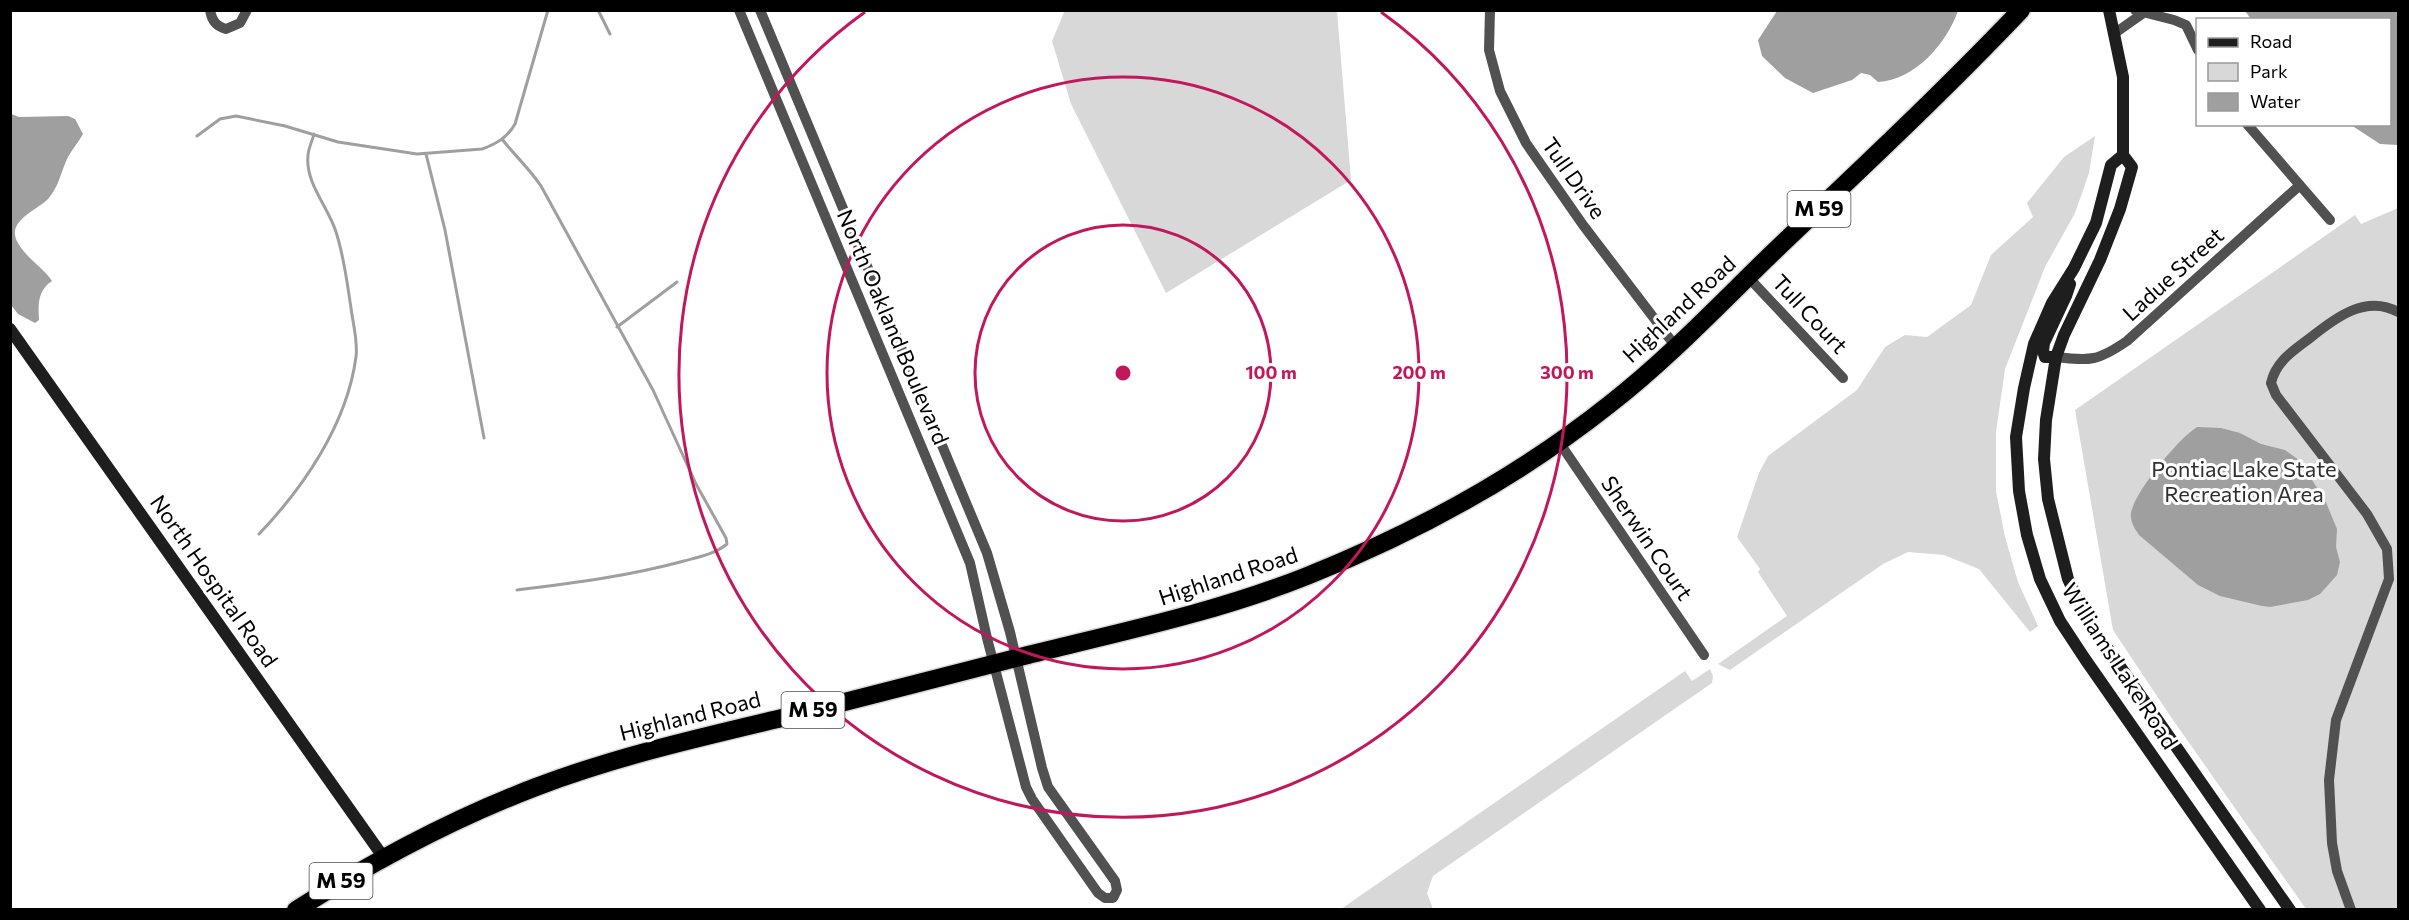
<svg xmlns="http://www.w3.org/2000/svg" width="2409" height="920" font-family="Commissioner,sans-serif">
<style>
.green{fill:#d8d8d8}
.water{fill:#9f9f9f}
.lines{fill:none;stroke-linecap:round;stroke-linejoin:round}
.stream{stroke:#9f9f9f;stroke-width:3}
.highway-casing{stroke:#dbdbdb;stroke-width:21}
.street{stroke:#515151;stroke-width:10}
.secondary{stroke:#1e1e1e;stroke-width:12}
.highway{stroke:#000;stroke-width:18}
.ring{fill:none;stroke:#c2185b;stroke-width:3}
.labels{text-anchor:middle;stroke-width:6;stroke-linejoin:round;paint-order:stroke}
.shield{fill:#fff;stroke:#4c4c4c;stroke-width:1.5}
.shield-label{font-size:21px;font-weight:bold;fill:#000}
.street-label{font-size:22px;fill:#000;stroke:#fff}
.park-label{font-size:22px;fill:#2f2f2f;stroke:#fff}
.centre{fill:#c2185b;stroke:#fff;stroke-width:3}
.ring-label{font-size:18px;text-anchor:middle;font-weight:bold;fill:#c2185b;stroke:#fff;stroke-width:6;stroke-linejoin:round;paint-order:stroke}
</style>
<rect width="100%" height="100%" fill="#fff"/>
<path class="green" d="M1065,10L1337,11L1351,180L1166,293L1071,104L1052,41Z
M2095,136L2089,173L2075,213L2045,267L2005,369L1996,432V491L2005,537L2018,582L2038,626L2030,632L1979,569L1944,555L1908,552L1883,564L1730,670L1718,664L1787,616L1758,572L1760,569L1737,537L1759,473L1768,456L1857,390L1885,347L1905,335L1927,337L1971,305L1991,255L2033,217L2027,203L2064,157Z
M2398,208V909H2306L2173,720L2113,630L2075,410L2355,215L2361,224Z
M1710,669L1713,676L1712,683L1433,876L1427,893L1433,909H1341L1685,671L1692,681Z"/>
<path class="water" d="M1777,11L1958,10V11C1946,44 1915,80 1878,82L1870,75L1861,73L1852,80L1813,93L1785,78L1762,56L1758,40Z
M2245,11H2398V145L2380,144L2351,125L2390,124V20L2251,19Z
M11,114L19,117L68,116L75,119L83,134C79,142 72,149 68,157C61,171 59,187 48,199C37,210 9,220 16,239C23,256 42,266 52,281C38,290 38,304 39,320L35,323L18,314L11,305Z
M2197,427L2221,428L2240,433L2261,444L2285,450L2299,460L2325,500L2337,529L2336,547L2340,562L2337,575L2320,594L2308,600L2270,607L2262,606L2220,596L2198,585L2139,535C2135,529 2130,522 2131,513C2135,491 2179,438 2197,427Z"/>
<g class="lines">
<path class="stream" d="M598,10L610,34
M197,136L220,119L236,116L285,126L338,142L417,154L482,149C496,144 507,138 515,124L548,10
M502,139C515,156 529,168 541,186L653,390L696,484L726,538L727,544C715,554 699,557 684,561C629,576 574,583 517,590
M426,154L445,230L484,438
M617,327L677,282
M259,534C304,487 347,424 356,357C358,341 353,324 351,308C347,282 344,256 336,232C329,208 305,183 308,156C308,149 312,142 314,134"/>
<g class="highway-casing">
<path id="highway" d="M296,910C372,862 452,819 536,787C617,756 702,737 786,717C867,697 947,675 1028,655C1121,632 1217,612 1307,576C1415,533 1518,477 1610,404C1673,355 1727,296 1785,241C1865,165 1945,90 2021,10"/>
</g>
<path class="street" d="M210,10C212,21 216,26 226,29L240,23L247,10
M739,10L970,563L987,638L1026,787L1032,799L1098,893L1105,898H1113L1117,890L1115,881L1048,787L1042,768L1010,632L987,553L760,10
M1490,10L1489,50L1500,91L1526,143L1583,225L1676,347
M2135,10L2174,20L2186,25L2198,50
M2115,33L2142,14
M2247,124L2330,220
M1748,277L1843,378
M2056,357C2091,361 2098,361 2127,341L2300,185
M1559,442L1704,655
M2351,910L2337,871L2332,843L2329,780L2336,720L2389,579L2387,549L2367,514L2276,395L2271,383C2276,361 2293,351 2310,338C2335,318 2366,294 2398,312"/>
<path class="secondary" d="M2109,10L2123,77V155L2132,167L2120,209L2100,260L2064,335L2056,357L2046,420L2044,459L2048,499L2068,579L2087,619L2290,910
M2123,155L2111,165L2096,223L2074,268L2052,303L2034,344L2024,388L2016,437L2019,491L2027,535L2040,579L2060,621L2085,659L2260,910
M10,329L384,858
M2056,357H2045L2043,351L2044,343L2066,296L2070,284"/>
<use href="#highway" class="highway"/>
</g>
<g class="ring">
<circle cx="1123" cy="373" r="148"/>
<circle cx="1123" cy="373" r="296"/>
<path d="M1381 12A444 444 0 1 1 865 12"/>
</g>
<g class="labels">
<g class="shield">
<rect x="1787.5" y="191" width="63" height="36" rx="4.5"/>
<rect x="781.5" y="692" width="63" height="36" rx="4.5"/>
<rect x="309.5" y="863" width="63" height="36" rx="4.5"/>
</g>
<g class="shield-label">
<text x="1819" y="216">M 59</text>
<text x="813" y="717">M 59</text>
<text x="341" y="888">M 59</text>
</g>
<g class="street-label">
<text transform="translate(1574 178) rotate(55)" y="8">Tull Drive</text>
<text transform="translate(2173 274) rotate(-42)" y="8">Ladue Street</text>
<text transform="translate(1679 309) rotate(-43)" y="8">Highland Road</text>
<text transform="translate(1810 314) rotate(47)" y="8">Tull Court</text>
<text transform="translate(893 327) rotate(67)" y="8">North Oakland Boulevard</text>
<text transform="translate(1647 538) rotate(56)" y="8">Sherwin Court</text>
<text transform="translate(1228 576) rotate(-18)" y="8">Highland Road</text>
<text transform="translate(214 581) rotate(55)" y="8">North Hospital Road</text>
<text transform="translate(2120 666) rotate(57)" y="8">Williams Lake Road</text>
<text transform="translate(690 716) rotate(-14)" y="8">Highland Road</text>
</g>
<g class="park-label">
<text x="2244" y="477">Pontiac Lake State<tspan x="2244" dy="25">Recreation Area</tspan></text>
</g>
</g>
<circle cx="1123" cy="373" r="9" class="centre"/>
<g class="ring-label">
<text x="1271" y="379">100 m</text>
<text x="1419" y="379">200 m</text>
<text x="1567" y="379">300 m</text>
</g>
<rect width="2409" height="920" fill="none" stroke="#000000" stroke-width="24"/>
<rect x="2196" y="18" width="195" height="108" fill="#ffffff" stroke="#999999" stroke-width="1.5"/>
<rect x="2208" y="38" width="30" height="9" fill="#1e1e1e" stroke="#999999" stroke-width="1.5"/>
<text x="2250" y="48" font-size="18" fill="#000000">Road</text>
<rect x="2208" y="63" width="30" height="18" fill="#d8d8d8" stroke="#999999" stroke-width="1.5"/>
<text x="2250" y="78" font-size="18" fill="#000000">Park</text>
<rect x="2208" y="93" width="30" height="18" fill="#9f9f9f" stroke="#999999" stroke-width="1.5"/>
<text x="2250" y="108" font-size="18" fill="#000000">Water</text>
</svg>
